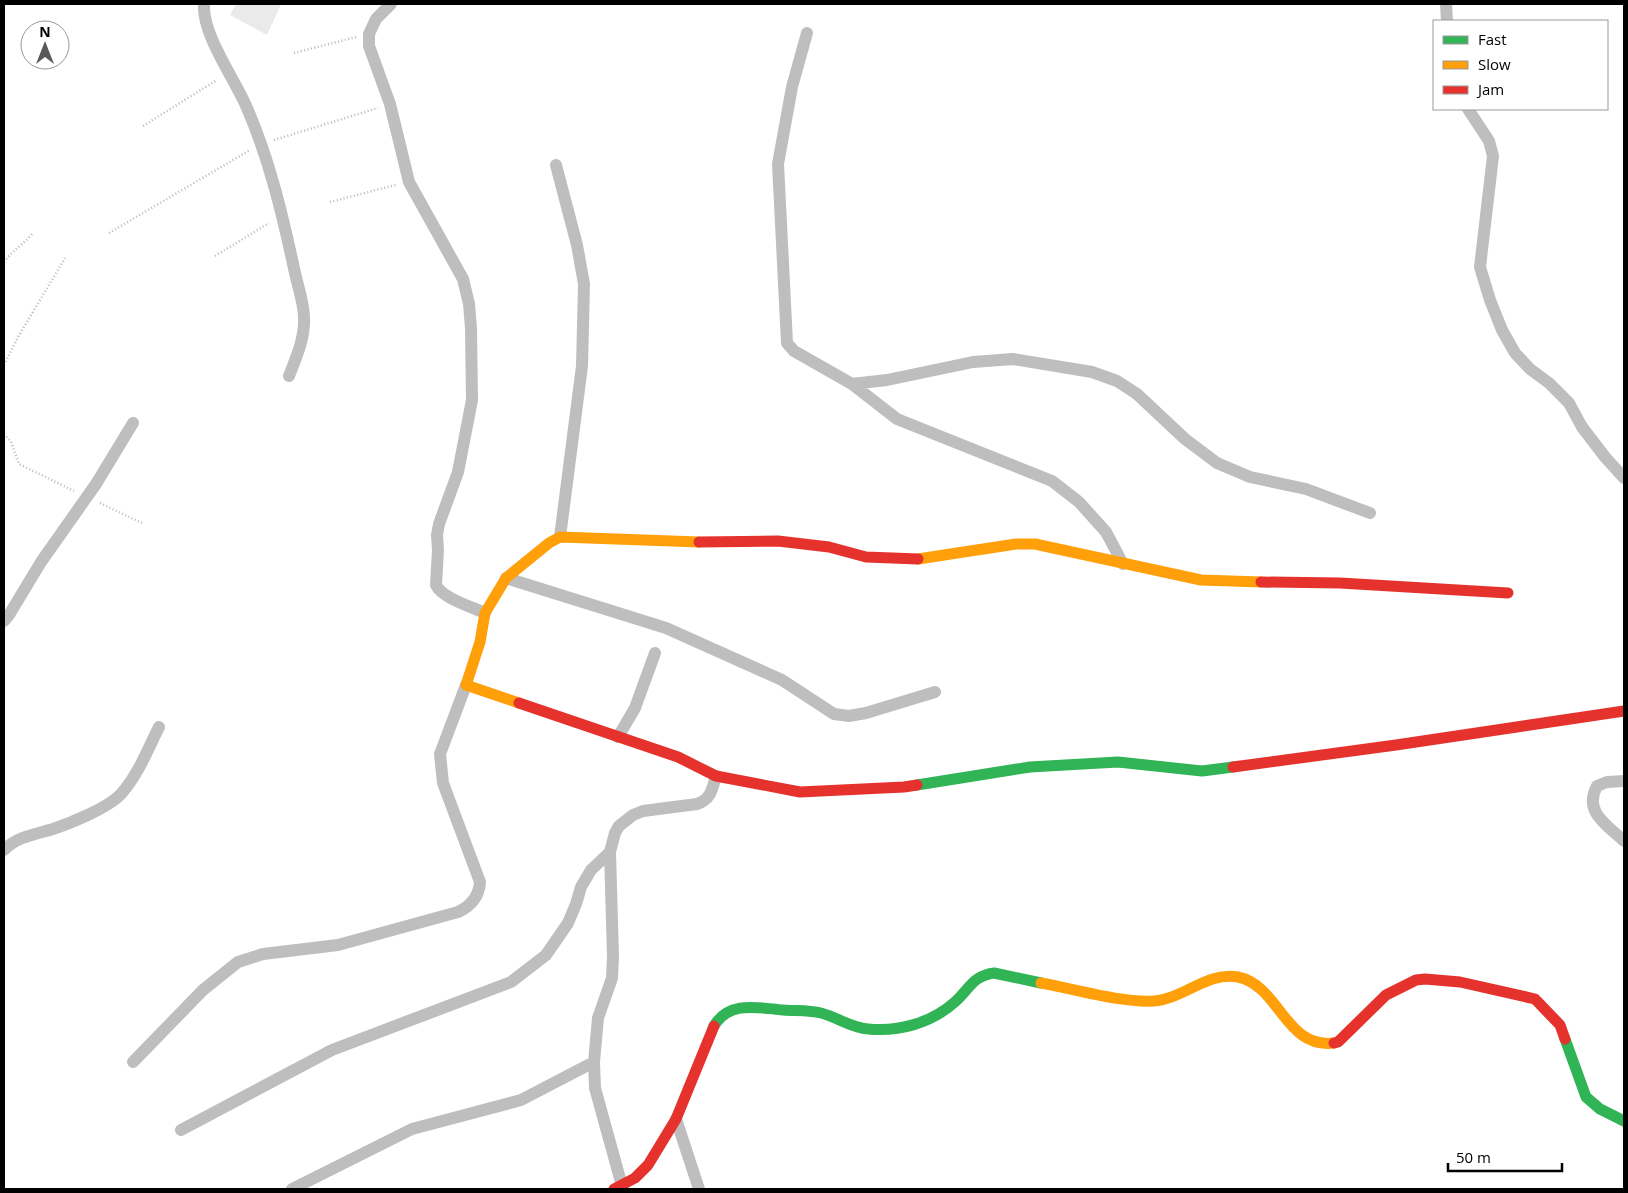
<svg xmlns="http://www.w3.org/2000/svg" width="1628" height="1193" font-family="'Open Sans',sans-serif">
<style>
.grass{fill:#eaeaea}
.lines{fill:none;stroke-linecap:round;stroke-linejoin:round}
.path{stroke:#b8b8b8;stroke-width:2.5;stroke-dasharray:1 2.5;stroke-linecap:butt}
.street{stroke:#bebebe;stroke-width:12}
.fast{stroke:#30b455;stroke-width:11}
.slow{stroke:#ff9f0a;stroke-width:11}
.jam{stroke:#e5322d;stroke-width:11}
</style>
<rect width="100%" height="100%" fill="#fff"/>
<path class="grass" d="M236,4H281L267,35L230,15Z"/>
<g class="lines">
<path class="path" d="M294,53L356,37
M143,126L217,80
M274,140L378,108
M330,202L396,185
M109,233L250,150
M215,256L269,223
M4,262C12,251 24,244 33,233
M4,365L18,337L65,258
M4,434L11,442L19,464L74,491
M100,503L142,523"/>
<path class="street" d="M204,4C202,35 235,79 247,108C270,161 283,217 295,273C298,287 304,303 304,318C305,338 296,358 289,376
M391,4L376,19L369,34V46L390,104L409,182L463,279L469,304L471,328L472,400L458,472L439,524L437,535L438,550L436,585C442,598 472,607 485,613
M1446,4L1447,21
M807,33L792,87L778,164L787,343L794,351L852,384L897,419L1052,481L1079,502L1106,532L1123,564
M1468,109L1489,141L1493,156L1480,267L1490,300L1502,330L1515,353L1530,369L1549,383L1569,403L1582,427L1605,457L1624,478
M556,165L577,245L584,284L582,366L560,537
M852,384L887,380L973,362L1013,359L1092,372L1117,381L1137,394L1185,439L1217,463L1250,477L1306,489L1370,513
M506,578L666,628L782,680L834,714L849,716L866,713L935,692
M4,621L9,615L41,562L96,484L133,423
M618,737L635,708L655,653
M1624,781L1607,782L1597,786C1583,812 1607,825 1624,841
M4,850C16,837 36,834 53,829C71,823 108,808 121,794C138,775 148,749 159,727
M133,1062L203,990L238,962L263,954L338,945L458,912C471,906 479,897 480,882L443,783L440,754L466,685
M676,1119L699,1189
M181,1130L332,1050L511,982L546,955L568,923L576,904L581,887L591,870L610,852
M622,1186L595,1088L594,1062L598,1018L612,978L613,956L610,852L615,833L619,826L633,815L643,811L697,804C711,799 712,790 716,776
M292,1189L412,1129L521,1100L594,1062"/>
<path class="fast" d="M917,785L1030,767L1118,762L1202,771L1233,767
M714,1026C729,1000 759,1008 783,1010C796,1011 809,1010 821,1013C837,1017 851,1028 868,1029C899,1032 932,1023 956,1001C970,988 973,976 994,973L1041,983
M1565,1039L1586,1097L1600,1109L1624,1121"/>
<path class="slow" d="M918,559L1016,544H1035L1201,580L1261,582
M519,703L466,685L480,642L485,613L506,578L549,543L560,537L699,542
M1041,983C1075,989 1121,1003 1154,1001C1183,999 1208,971 1238,977C1280,986 1285,1049 1334,1043"/>
<path class="jam" d="M699,542L778,541L829,547L866,557L918,559
M1261,582L1340,583L1508,593
M519,703L678,757L716,776L800,792L904,787L917,785
M1233,767L1396,745L1624,711
M1334,1043L1338,1042L1386,995L1416,980L1425,979L1460,982L1535,999L1560,1025L1565,1039
M614,1189L635,1178L648,1165L676,1119L714,1026"/>
</g>
<rect width="1628" height="1193" fill="none" stroke="#000000" stroke-width="10"/>
<rect x="1433" y="20" width="175" height="90" fill="#ffffff" stroke="#999999"/>
<rect x="1443" y="36" width="25" height="8" fill="#30b455" stroke="#999999"/>
<text x="1478" y="45" font-size="15" fill="#000000">Fast</text>
<rect x="1443" y="61" width="25" height="8" fill="#ff9f0a" stroke="#999999"/>
<text x="1478" y="70" font-size="15" fill="#000000">Slow</text>
<rect x="1443" y="86" width="25" height="8" fill="#e5322d" stroke="#999999"/>
<text x="1478" y="95" font-size="15" fill="#000000">Jam</text>
<g transform="translate(45 45)"><circle r="24" fill="#ffffff" stroke="#999999"/>
<path d="M0-4L9 19L0 12L-9 19Z" fill="#595959"/>
<text y="-8" font-size="14" font-weight="bold" text-anchor="middle" fill="#000000">N</text>
</g>
<path d="M1448 1163v8h114v-8" fill="none" stroke="#000000" stroke-width="2.5"/>
<text x="1456" y="1163" font-size="15" fill="#000000" stroke="#ffffff" stroke-width="4" paint-order="stroke">50 m</text>
</svg>
